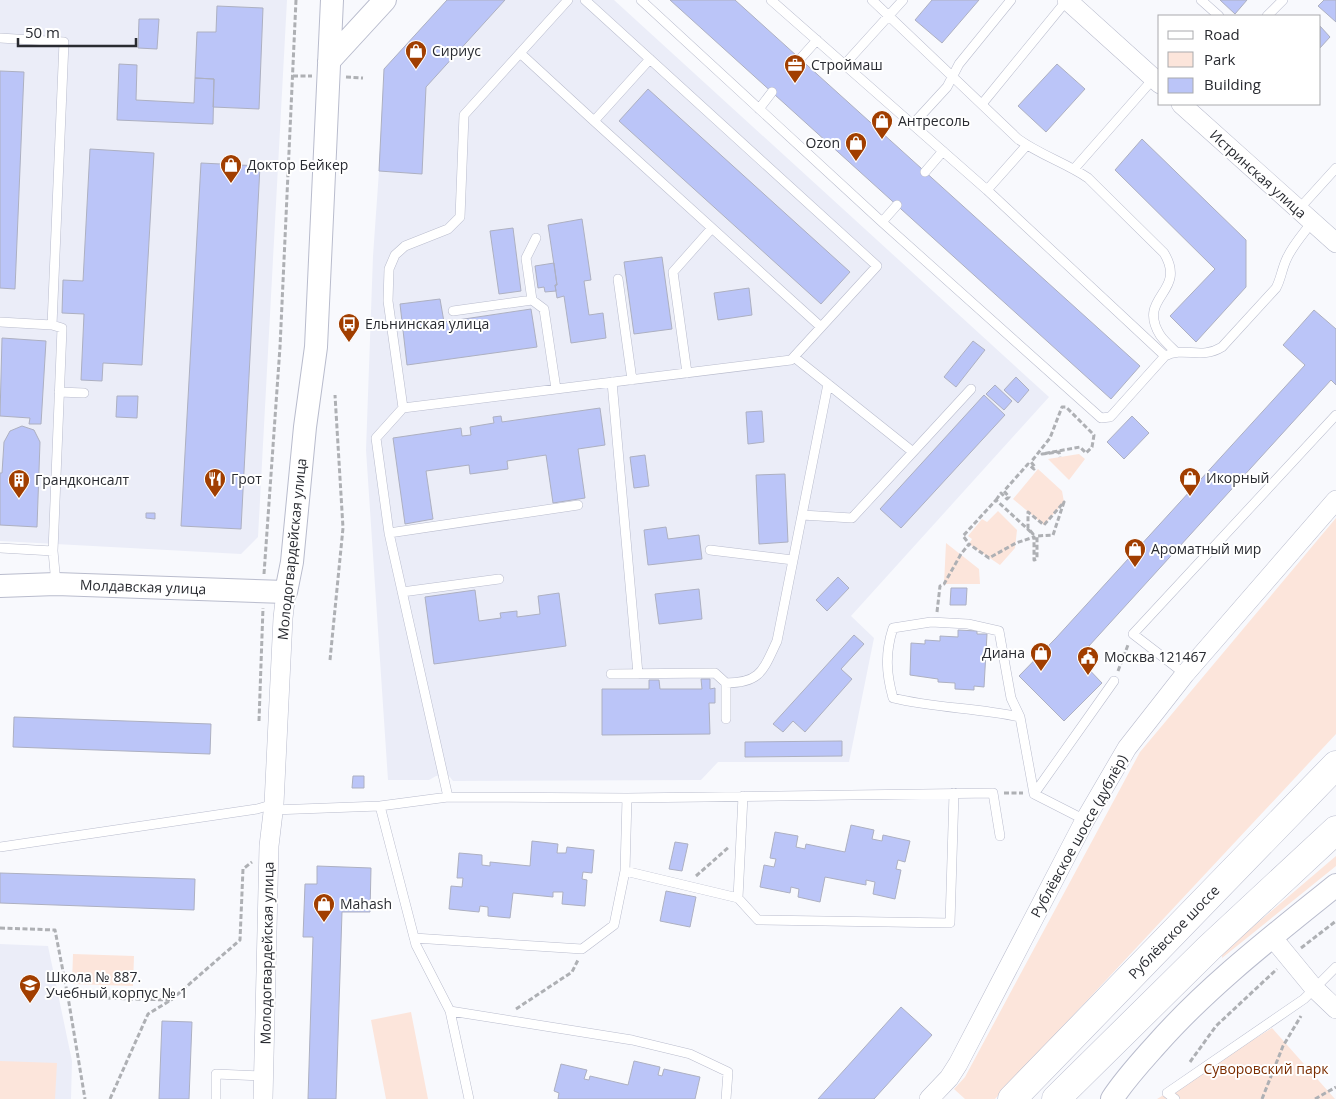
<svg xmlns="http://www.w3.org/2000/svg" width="1336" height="1099" font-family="'Open Sans',sans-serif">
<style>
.built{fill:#ebedf8}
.green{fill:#fce5db}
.building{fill:#bbc5f8;stroke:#adb0c1}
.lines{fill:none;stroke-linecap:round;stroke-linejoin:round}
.service-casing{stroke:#b9bccd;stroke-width:10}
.minor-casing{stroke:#b9bccd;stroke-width:20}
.tertiary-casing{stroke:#b9bccd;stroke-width:24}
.primary-casing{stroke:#b9bccd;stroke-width:29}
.path{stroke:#aeb0b4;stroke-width:3;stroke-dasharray:5 2.5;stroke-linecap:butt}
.service{stroke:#fff;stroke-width:9}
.minor{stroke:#fff;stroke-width:19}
.tertiary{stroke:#fff;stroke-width:22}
.primary{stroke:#fff;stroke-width:28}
.labels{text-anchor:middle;stroke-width:4;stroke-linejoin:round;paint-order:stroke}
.poi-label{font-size:14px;fill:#292b31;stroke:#fff;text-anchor:start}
.street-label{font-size:14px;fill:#292b31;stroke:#fff}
.park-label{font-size:14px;fill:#7b2d00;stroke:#fff}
</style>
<rect width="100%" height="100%" fill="#f8f9fd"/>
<path class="built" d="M0,0H287L258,537L241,554L0,541Z
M447,0H614L1049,397L851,616L874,638L849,762H718L701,780L453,781L449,776H436L429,780H388L366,450L373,256L379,171L384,69Z
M0,944L48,946L72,1061L71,1099H0Z"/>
<path class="green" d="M1079,454L1085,459L1069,480L1048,459Z
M1038,469L1062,491L1064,502L1044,525L1013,499Z
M998,511L1017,530L1015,548L1000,565L969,544L972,539L968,536L982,519L987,522Z
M1336,518V734L995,1099H965L954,1089L965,1077L1140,752Z
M946,543L979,569L980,584H944Z
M1336,856V866L1222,958V953Z
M73,954L134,956L133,986L72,984Z
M411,1012L428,1099H386L371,1020Z
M1272,1028L1335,1099H1157Z
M0,1061L57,1063L55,1099H0Z"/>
<path class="building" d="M447,0H505L426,87L422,174L379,171L384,69Z
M670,0H735L1140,366L1111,399Z
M932,0H979L942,43L915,20Z
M1220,0H1247L1235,14Z
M1324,0H1336V22L1318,6Z
M217,6L263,8L259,109L213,107L214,79L195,78L197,32H216Z
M139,19H159L157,49L138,48Z
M1320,26L1330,37L1320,48Z
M119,64L137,65L136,100L194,103L195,78L214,79L213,124L117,120Z
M1057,64L1085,89L1046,132L1018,106Z
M0,71L24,72L15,289L0,288Z
M648,89L850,272L821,304L619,121Z
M1142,139L1246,240V287L1196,342L1170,316L1215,269L1115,170Z
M90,149L154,153L142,365L103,363L102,381L81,380L84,314L62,313L63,280L83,281Z
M201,163L260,166L241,529L181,526Z
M582,219L591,280L584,281L589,315L603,313L606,338L571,343L564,296L557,298L555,285H557L548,225Z
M513,228L521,291L499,294L490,231Z
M662,257L672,329L634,334L624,262Z
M554,263L557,285H555L556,291L545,292L544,287L538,288L535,266Z
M749,288L752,315L718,320L714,293Z
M440,299L444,322L531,309L537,347L407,365L400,304Z
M1314,310L1336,329V385L1331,380L1078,658L1102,683L1064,721L1019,676L1056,638L1305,365L1283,345Z
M2,338L46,341L41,424H29L30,418L0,416Z
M973,341L985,350L956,387L944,377Z
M1016,377L1029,390L1018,403L1004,390Z
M995,385L1012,401L1004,410L986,394Z
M984,395L1005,415L901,528L880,509Z
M117,396H138L137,418L116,417Z
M600,408L605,445L578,449L585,498L553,503L546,455L507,461L508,469L470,474L469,465L426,471L433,519L405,524L393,438L461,428L462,436L471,435L470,427L494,423L493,417L501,416L502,422Z
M762,411L764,442L748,444L746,412Z
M1132,416L1149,433L1124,459L1107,442Z
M22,426L34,430L40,442L37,527L0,525V473H2L4,442L10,431Z
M645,455L649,486L634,488L630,457Z
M785,474L788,542L759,544L756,475Z
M146,513H155V519L146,518Z
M666,527L668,539L699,535L702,559L648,565L644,530Z
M838,577L849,588L827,611L816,600Z
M951,588H967L966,605H950Z
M699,589L702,619L659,624L655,594Z
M475,590L479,621L501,618L500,613L517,611V617L540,614L538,596L559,593L566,646L434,664L425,597Z
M958,630L977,631V634H987L984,687L974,686V690L955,689V683L938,682V679L910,675L911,643L925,644V640L940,641V636L958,637Z
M854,635L864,644L841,669L852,679L805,732L793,721L783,732L773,724Z
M701,679H710V689L715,688V703H709L710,734L602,735V689H649V680H659L660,689H702Z
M14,717L211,724L210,754L13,747Z
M842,741V756L745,757V742Z
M353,776H364V788H352Z
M851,825L874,830L872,839L882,841L883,835L910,841L905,862L898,860L896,869L901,870L895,899L873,894L875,882L866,880V885L825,877L820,902L798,897L799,889L791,887L790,893L760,887L764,865L774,867L776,859L770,858L775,832L798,836L796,847L805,849L806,844L845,852Z
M532,841L558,844L557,853H566L567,847L594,850L592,873L583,872L582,879L587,880L585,906L562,904L563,892H553V897L513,893L510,918L488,916V907L480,906L479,912L449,909L451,886L462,887L463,878H457L459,853L482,855V865L490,866V862L530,866Z
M675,842L688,844L682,871L669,869Z
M317,866L371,868L370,912H342L336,1099H308L313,937H303L305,884H317Z
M0,873L195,879L194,910L0,903Z
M666,891L696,897L690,927L660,921Z
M901,1007L932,1035L874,1099H818Z
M162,1021L192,1022L189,1099H159Z
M634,1061L660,1067L658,1075L662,1076L664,1069L700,1077L695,1099H558L559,1093L554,1091L561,1064L587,1070L584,1079L589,1080L590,1076L628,1085Z"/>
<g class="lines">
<g class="service-casing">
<path id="service" d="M568,0L464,115L460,217L448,229L405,246L395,255L389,269L388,301L403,408L791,360L877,266L585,0
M641,0L882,222L1101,418L1110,417L1113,414L1165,356C1184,346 1201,360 1222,347L1276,288C1281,279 1282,268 1287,258C1293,245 1303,234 1312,222
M771,0L987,190L1165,356
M872,0L1018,139C1040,155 1066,163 1088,178L1164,253C1188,293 1136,296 1160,335C1164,341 1171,347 1176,352
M1201,0L1219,16
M1267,16L1283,0
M0,38L64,42L52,325L62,328L53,551L56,584
M520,53L594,121
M650,59L594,121L821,327
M800,59L817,40
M845,64L903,0
M982,104L1067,0
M759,109L772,92
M913,124L947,87L959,64L1011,0
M1074,169L1154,78
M925,172L943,151
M987,190L1027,145
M1298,210L1336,168
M882,222L897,205
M618,279L632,380
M532,300L526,258L536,238
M453,311L532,300L544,309L556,389
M0,322L52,325
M794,357L913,452L971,389
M687,373L673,272L712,228
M612,382L638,674
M59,392L84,393
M403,408L376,438L389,533L578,505
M802,515L852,518L913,452
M389,533L448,797
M0,548L53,551
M710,550L793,560
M402,592L499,579
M611,674L715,673L726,683C761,683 763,670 777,641L828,384
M1185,674L1133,634L1336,415
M726,683V719
M1020,717C978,708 934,708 893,698C886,673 885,653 893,628L931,622L968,624L999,631L1011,698L1020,717L1034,794L1085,820
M1034,794L1114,681
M743,796L738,898L758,920L950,923L954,793
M380,806L416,945L450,1011L469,1099
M273,810L380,806L448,797L627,798L993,793L1000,836
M0,847L257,809L274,804
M625,871L738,898
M414,938L582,949L614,925L625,871L627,798
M450,1011L632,1040L690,1054L728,1072L726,1099
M216,1099V1074L264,1076
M1175,1099L1167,1093L1304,999L1336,967"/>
</g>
<g class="minor-casing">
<path id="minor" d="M1067,0L1160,84
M1181,104L1336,243
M1272,937L1314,988L1336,1009
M263,1099L269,846L274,804L283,618L286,592
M929,1099L949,1078L958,1064L1085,820L1127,748L1185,674L1336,500"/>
</g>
<g class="tertiary-casing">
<path id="tertiary" d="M329,61L385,0
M0,586L56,584L286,592L292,562L305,427L316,347L332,0
M1112,1099C1125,1079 1140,1063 1156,1045C1209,985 1273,936 1336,885"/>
</g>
<g class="primary-casing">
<path id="primary" d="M1012,1099L1336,765
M1056,1099L1209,948L1336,830"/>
</g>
<path class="path" d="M293,76H312
M346,77L363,78
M996,500L1001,493L1007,499L1009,497L1004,491L1028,464L1034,469L1035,467L1031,462L1050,438L1062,407H1066L1094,435L1092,447L1086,453L1080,447L1042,454L1059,452L1060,457
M264,574L280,347L296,0
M937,612L940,586L944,584L961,554L969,544L989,558L1016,543L1034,537V560L1037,559V536L1053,535L1064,502L1044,525L1028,512V528L1033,534L996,500L963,536L967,541
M330,660L343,528L335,395
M1118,671L1128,645
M259,721L263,608
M1004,793H1023
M696,876L729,847
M0,928L55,930L68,997L85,1099
M1301,948L1336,921
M68,997L170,1000
M516,1009L572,972L578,960
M1190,1062L1216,1026L1277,969
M110,1099L148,1014L171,1000L240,940L243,869L252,862
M1262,1099L1283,1046L1301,1016
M1315,1099L1336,1087"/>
<use href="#service" class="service"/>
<use href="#minor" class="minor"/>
<use href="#tertiary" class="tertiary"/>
<use href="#primary" class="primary"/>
</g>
<defs>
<g id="shop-pin" transform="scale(1.125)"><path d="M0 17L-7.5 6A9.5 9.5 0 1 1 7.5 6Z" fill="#a13e00" stroke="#fff"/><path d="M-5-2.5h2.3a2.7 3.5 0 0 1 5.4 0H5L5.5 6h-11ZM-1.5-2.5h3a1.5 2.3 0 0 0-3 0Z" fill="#fff"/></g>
<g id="office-pin" transform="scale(1.125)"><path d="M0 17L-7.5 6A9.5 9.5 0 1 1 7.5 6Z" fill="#a13e00" stroke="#fff"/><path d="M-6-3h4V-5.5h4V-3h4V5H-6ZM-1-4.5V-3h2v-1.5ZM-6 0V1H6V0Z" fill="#fff"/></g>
<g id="bus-pin" transform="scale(1.125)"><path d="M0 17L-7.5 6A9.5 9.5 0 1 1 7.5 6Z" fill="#a13e00" stroke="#fff"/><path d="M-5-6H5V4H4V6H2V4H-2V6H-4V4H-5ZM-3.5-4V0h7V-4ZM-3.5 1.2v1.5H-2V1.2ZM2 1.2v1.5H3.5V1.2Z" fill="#fff"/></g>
<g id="restaurant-pin" transform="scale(1.125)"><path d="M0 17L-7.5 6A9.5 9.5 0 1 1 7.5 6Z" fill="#a13e00" stroke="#fff"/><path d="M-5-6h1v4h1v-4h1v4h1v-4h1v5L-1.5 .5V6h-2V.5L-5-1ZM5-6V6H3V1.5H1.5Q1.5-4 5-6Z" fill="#fff"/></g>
<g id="building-pin" transform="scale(1.125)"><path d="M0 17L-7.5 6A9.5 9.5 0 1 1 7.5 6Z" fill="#a13e00" stroke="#fff"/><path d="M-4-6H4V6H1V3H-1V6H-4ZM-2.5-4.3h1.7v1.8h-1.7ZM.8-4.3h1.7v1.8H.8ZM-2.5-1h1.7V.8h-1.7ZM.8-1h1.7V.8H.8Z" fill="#fff"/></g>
<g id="civic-pin" transform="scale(1.125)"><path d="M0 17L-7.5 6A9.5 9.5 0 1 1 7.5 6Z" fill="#a13e00" stroke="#fff"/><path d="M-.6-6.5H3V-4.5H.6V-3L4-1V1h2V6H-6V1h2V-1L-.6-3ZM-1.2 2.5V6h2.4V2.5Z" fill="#fff"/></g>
<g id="school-pin" transform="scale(1.125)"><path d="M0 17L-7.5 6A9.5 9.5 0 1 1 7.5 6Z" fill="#a13e00" stroke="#fff"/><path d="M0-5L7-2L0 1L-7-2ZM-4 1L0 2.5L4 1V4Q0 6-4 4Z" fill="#fff"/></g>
</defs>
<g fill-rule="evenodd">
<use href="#shop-pin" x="416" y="51"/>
<use href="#office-pin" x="795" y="65"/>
<use href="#shop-pin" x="882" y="121"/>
<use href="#shop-pin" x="856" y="143"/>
<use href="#shop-pin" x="231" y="165"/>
<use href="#bus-pin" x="349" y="324"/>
<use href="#shop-pin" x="1190" y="478"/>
<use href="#restaurant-pin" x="215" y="479"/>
<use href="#building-pin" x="19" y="480"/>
<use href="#shop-pin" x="1135" y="549"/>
<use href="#shop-pin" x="1041" y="653"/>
<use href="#civic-pin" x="1088" y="657"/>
<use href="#shop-pin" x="324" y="904"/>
<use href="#school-pin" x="30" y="985"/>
</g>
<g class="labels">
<g class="poi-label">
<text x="432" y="56">Сириус</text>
<text x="811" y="70">Строймаш</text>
<text x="898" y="126">Антресоль</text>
<text x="840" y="148" text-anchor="end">Ozon</text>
<text x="247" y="170">Доктор Бейкер</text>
<text x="365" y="329">Ельнинская улица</text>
<text x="1206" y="483">Икорный</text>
<text x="231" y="484">Грот</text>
<text x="35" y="485">Грандконсалт</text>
<text x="1151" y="554">Ароматный мир</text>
<text x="1025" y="658" text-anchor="end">Диана</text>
<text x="1104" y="662">Москва 121467</text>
<text x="340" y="909">Mahash</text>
<text x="46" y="982">Школа № 887.<tspan x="46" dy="16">Учебный корпус № 1</tspan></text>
</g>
<g class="street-label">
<text transform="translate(1258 174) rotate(42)" y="5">Истринская улица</text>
<text transform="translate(292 549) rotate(-84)" y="5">Молодогвардейская улица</text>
<text transform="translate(143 587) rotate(2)" y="5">Молдавская улица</text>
<text transform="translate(1079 836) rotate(-61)" y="5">Рублёвское шоссе (дублёр)</text>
<text transform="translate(1174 932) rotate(-46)" y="5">Рублёвское шоссе</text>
<text transform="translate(267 953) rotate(-89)" y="5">Молодогвардейская улица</text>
</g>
<g class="park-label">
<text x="1266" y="1074">Суворовский парк</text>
</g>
</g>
<rect x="1158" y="15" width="162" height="90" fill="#ffffff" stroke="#a9aaad"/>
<rect x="1168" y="31" width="25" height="8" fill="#ffffff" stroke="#a9aaad"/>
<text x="1204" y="40" font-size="15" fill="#292b31">Road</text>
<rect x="1168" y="52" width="25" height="15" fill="#fce5db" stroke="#a9aaad"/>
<text x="1204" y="65" font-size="15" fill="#292b31">Park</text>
<rect x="1168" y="78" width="25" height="15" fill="#bbc5f8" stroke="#a9aaad"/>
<text x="1204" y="90" font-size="15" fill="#292b31">Building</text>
<path d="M18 38v8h118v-8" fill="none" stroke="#292b31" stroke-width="2.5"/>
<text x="25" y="38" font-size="15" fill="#292b31" stroke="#ffffff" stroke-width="4" paint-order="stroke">50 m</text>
</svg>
